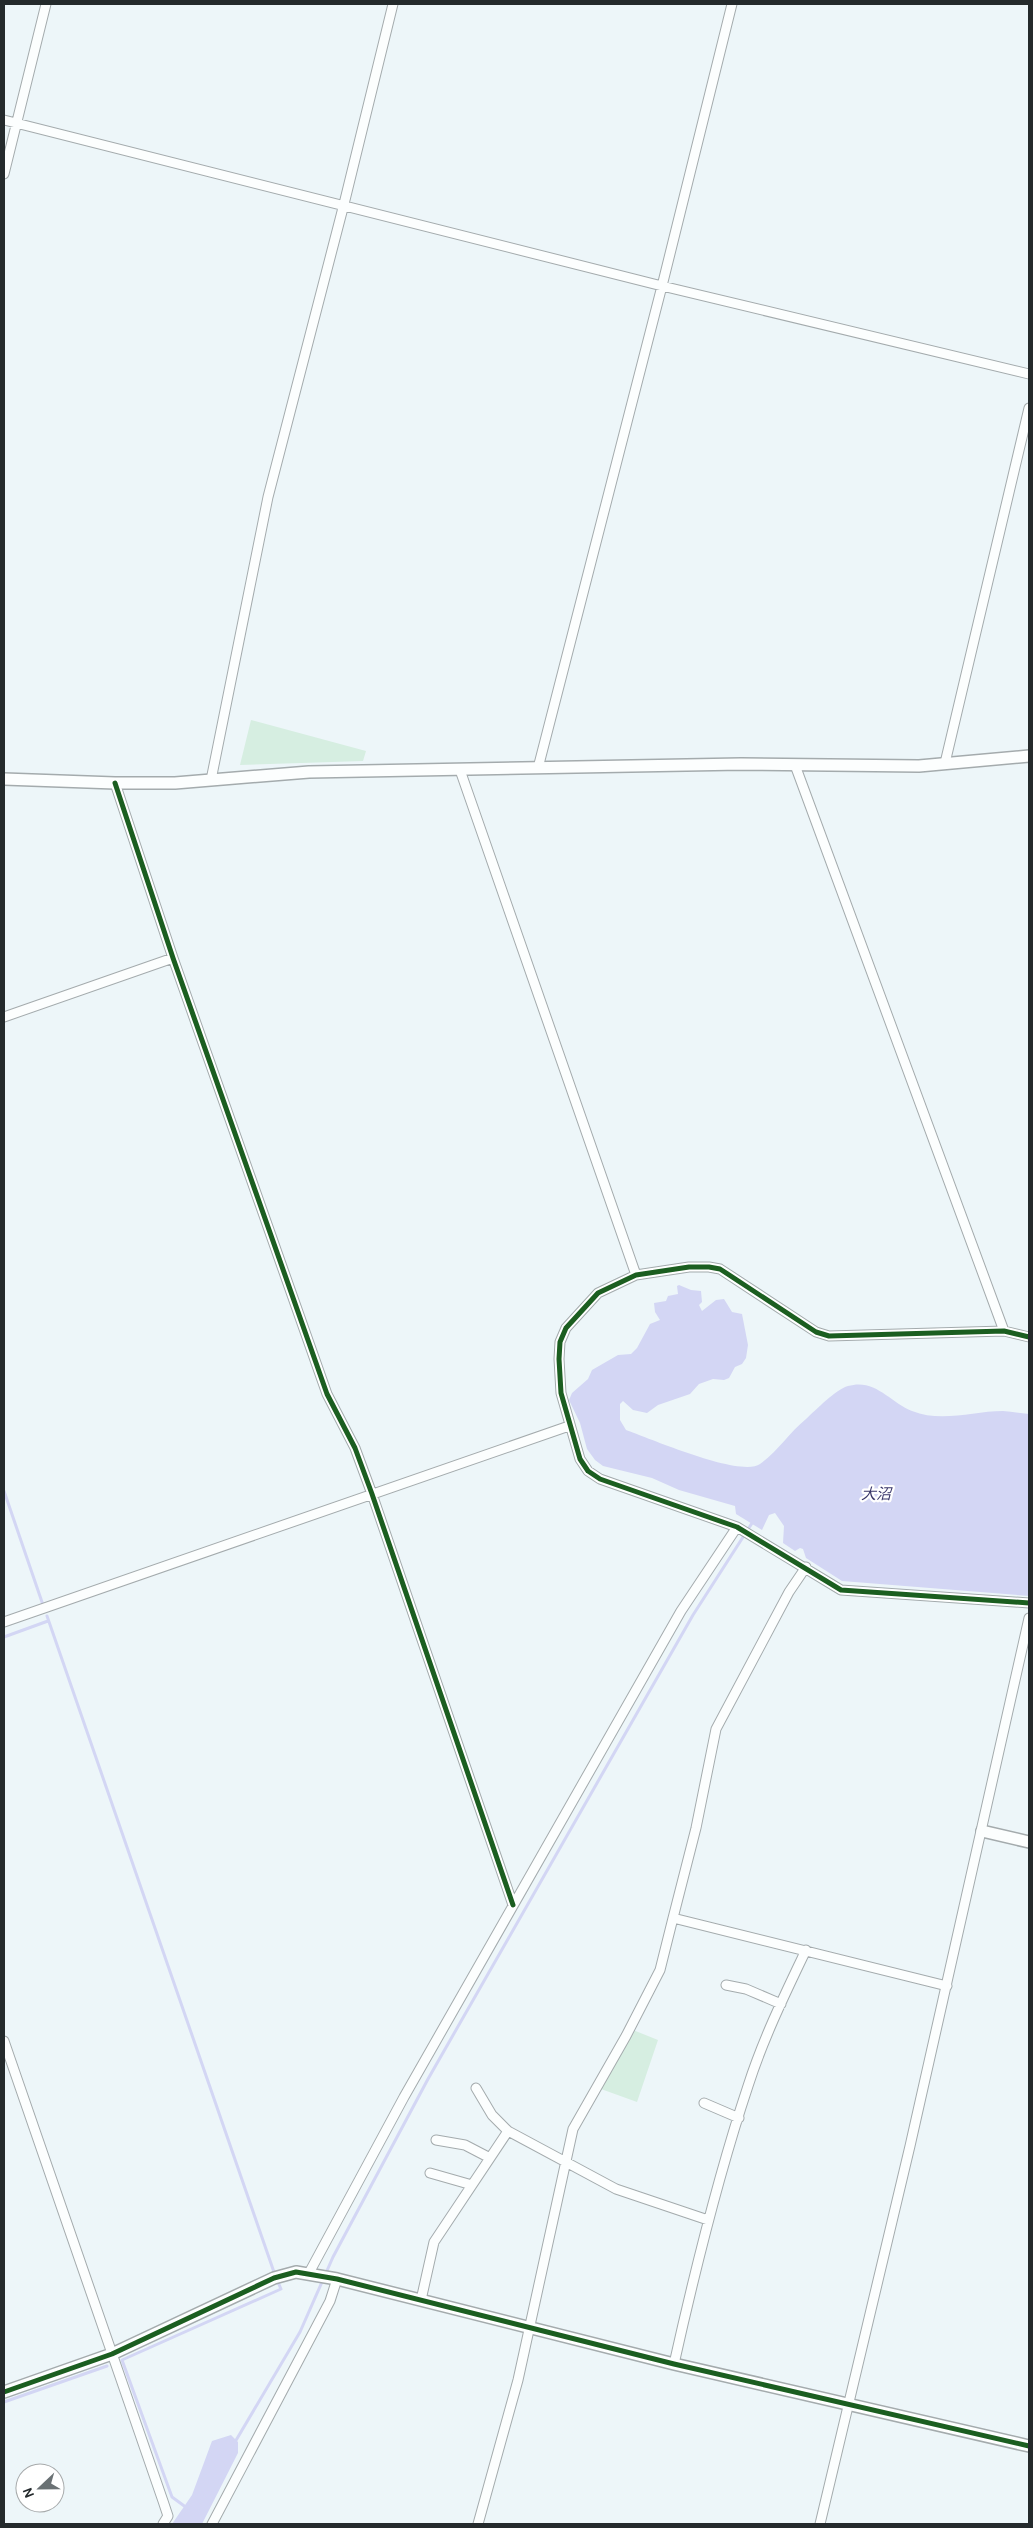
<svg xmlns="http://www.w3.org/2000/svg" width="1033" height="2528" font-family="Karla,'Noto Sans JP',sans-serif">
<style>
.green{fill:#d6eee1}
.water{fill:#d3d6f4}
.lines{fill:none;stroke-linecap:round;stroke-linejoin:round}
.stream{stroke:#d3d6f4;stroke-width:3}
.minor-casing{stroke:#a4abad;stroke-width:11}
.tertiary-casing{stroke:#a4abad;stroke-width:14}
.minor{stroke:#fcfefe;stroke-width:9}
.tertiary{stroke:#fcfefe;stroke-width:11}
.cycleway-casing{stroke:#fff;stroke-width:8}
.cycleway{stroke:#1b5e20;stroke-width:5}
.labels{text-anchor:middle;stroke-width:4.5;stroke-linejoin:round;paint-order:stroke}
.water-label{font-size:15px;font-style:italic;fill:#393669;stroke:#fff}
</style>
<rect width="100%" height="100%" fill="#edf6f9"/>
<path class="green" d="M251,720L366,751L363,761L240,765Z
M633,2030L658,2040L637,2102L601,2089Z"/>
<path class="water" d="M679,1285L691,1290L701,1291L702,1302L699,1305L702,1311L716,1300L724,1299L732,1312L742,1314L748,1345L746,1358L742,1364L735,1367L729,1378L724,1380L713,1379L699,1384L690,1394L658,1405L647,1413L633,1410L623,1401L620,1404V1420L626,1430C649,1438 741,1478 760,1464C777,1452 790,1432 806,1419C816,1410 836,1389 848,1386C875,1378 890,1402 912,1411C942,1423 973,1411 1003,1411C1012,1412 1021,1413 1029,1414V1596L842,1581L806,1558L803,1549L800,1548L795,1551L783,1543L784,1526L775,1513L769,1515L762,1530L736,1514L735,1506L679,1490L652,1478L603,1466L595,1460L587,1449L580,1423L569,1400L572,1393L588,1379L592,1370L618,1355L631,1354L637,1348L650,1324L660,1320L655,1312L654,1303L666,1301L668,1296L678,1294L677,1286Z
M231,2435L238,2442V2453L202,2524H172L192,2495L212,2441Z"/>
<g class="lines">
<path class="stream" d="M4,1491L43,1605
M47,1616L275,2275
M4,1637L48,1621
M4,2402L107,2366
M235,2442L300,2332L333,2257L428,2079L693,1615L754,1520
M187,2508L172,2497L122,2360L281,2289L277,2280"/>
<g class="minor-casing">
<path id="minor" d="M4,120L662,286L1029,374
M4,174L46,4
M945,763L1029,408
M795,765L1004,1331
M538,768L662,286L732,4
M460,770L636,1275
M211,780L268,497L344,204L393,4
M115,783L173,958L327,1394L355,1448L372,1494L513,1905
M4,1017L173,958
M1029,1337L1004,1331L829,1336L816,1332L720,1269L709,1267H689L636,1275L598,1293L566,1328L560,1342L559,1359L561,1393L580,1459L588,1471L600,1479L737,1527L841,1590L1029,1603
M4,1622L569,1426
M673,1918L696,1828L716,1729L789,1592L806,1567
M726,1985L746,1989L781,2004
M4,2041L163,2501L168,2516L163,2524
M704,2103L739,2118
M508,2131L616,2189L708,2220
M436,2140L465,2145L490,2158
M430,2173L472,2185
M309,2273L404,2097L681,1611L737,1527
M421,2300L434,2242L508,2131L492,2115L476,2088
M674,2364C695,2270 718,2176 748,2086C763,2039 785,1994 806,1950
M212,2524L330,2301L337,2279
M478,2524L518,2380L573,2129L626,2036L660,1970L673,1918L947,1986
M820,2524L910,2146L1029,1618"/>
</g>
<g class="tertiary-casing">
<path id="tertiary" d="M4,779L115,783H175L309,772L741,764L919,766L1029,756
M982,1831L1029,1842
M4,2392L112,2354L274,2278L296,2272L337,2279L674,2364L1029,2446"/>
</g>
<use href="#minor" class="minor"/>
<use href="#tertiary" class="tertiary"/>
<g class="cycleway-casing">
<path id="cycleway" d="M115,783L173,958L327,1394L355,1448L372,1494L513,1905
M1029,1337L1004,1331L829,1336L816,1332L720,1269L709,1267H689L636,1275L598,1293L566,1328L560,1342L559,1359L561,1393L580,1459L588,1471L600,1479L737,1527L841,1590L1029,1603
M4,2392L112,2354L274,2278L296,2272L337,2279L674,2364L1029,2446"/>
</g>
<use href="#cycleway" class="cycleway"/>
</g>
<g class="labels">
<g class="water-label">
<text x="876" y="1499">大沼</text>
</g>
</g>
<rect width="1033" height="2528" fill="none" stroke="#242a2c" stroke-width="10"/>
<g transform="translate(40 2488) rotate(248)"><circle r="24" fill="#ffffff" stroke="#a7aaab"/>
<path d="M0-4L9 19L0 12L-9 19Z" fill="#6a7174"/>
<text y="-8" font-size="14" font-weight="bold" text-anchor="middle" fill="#242a2c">N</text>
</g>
</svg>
